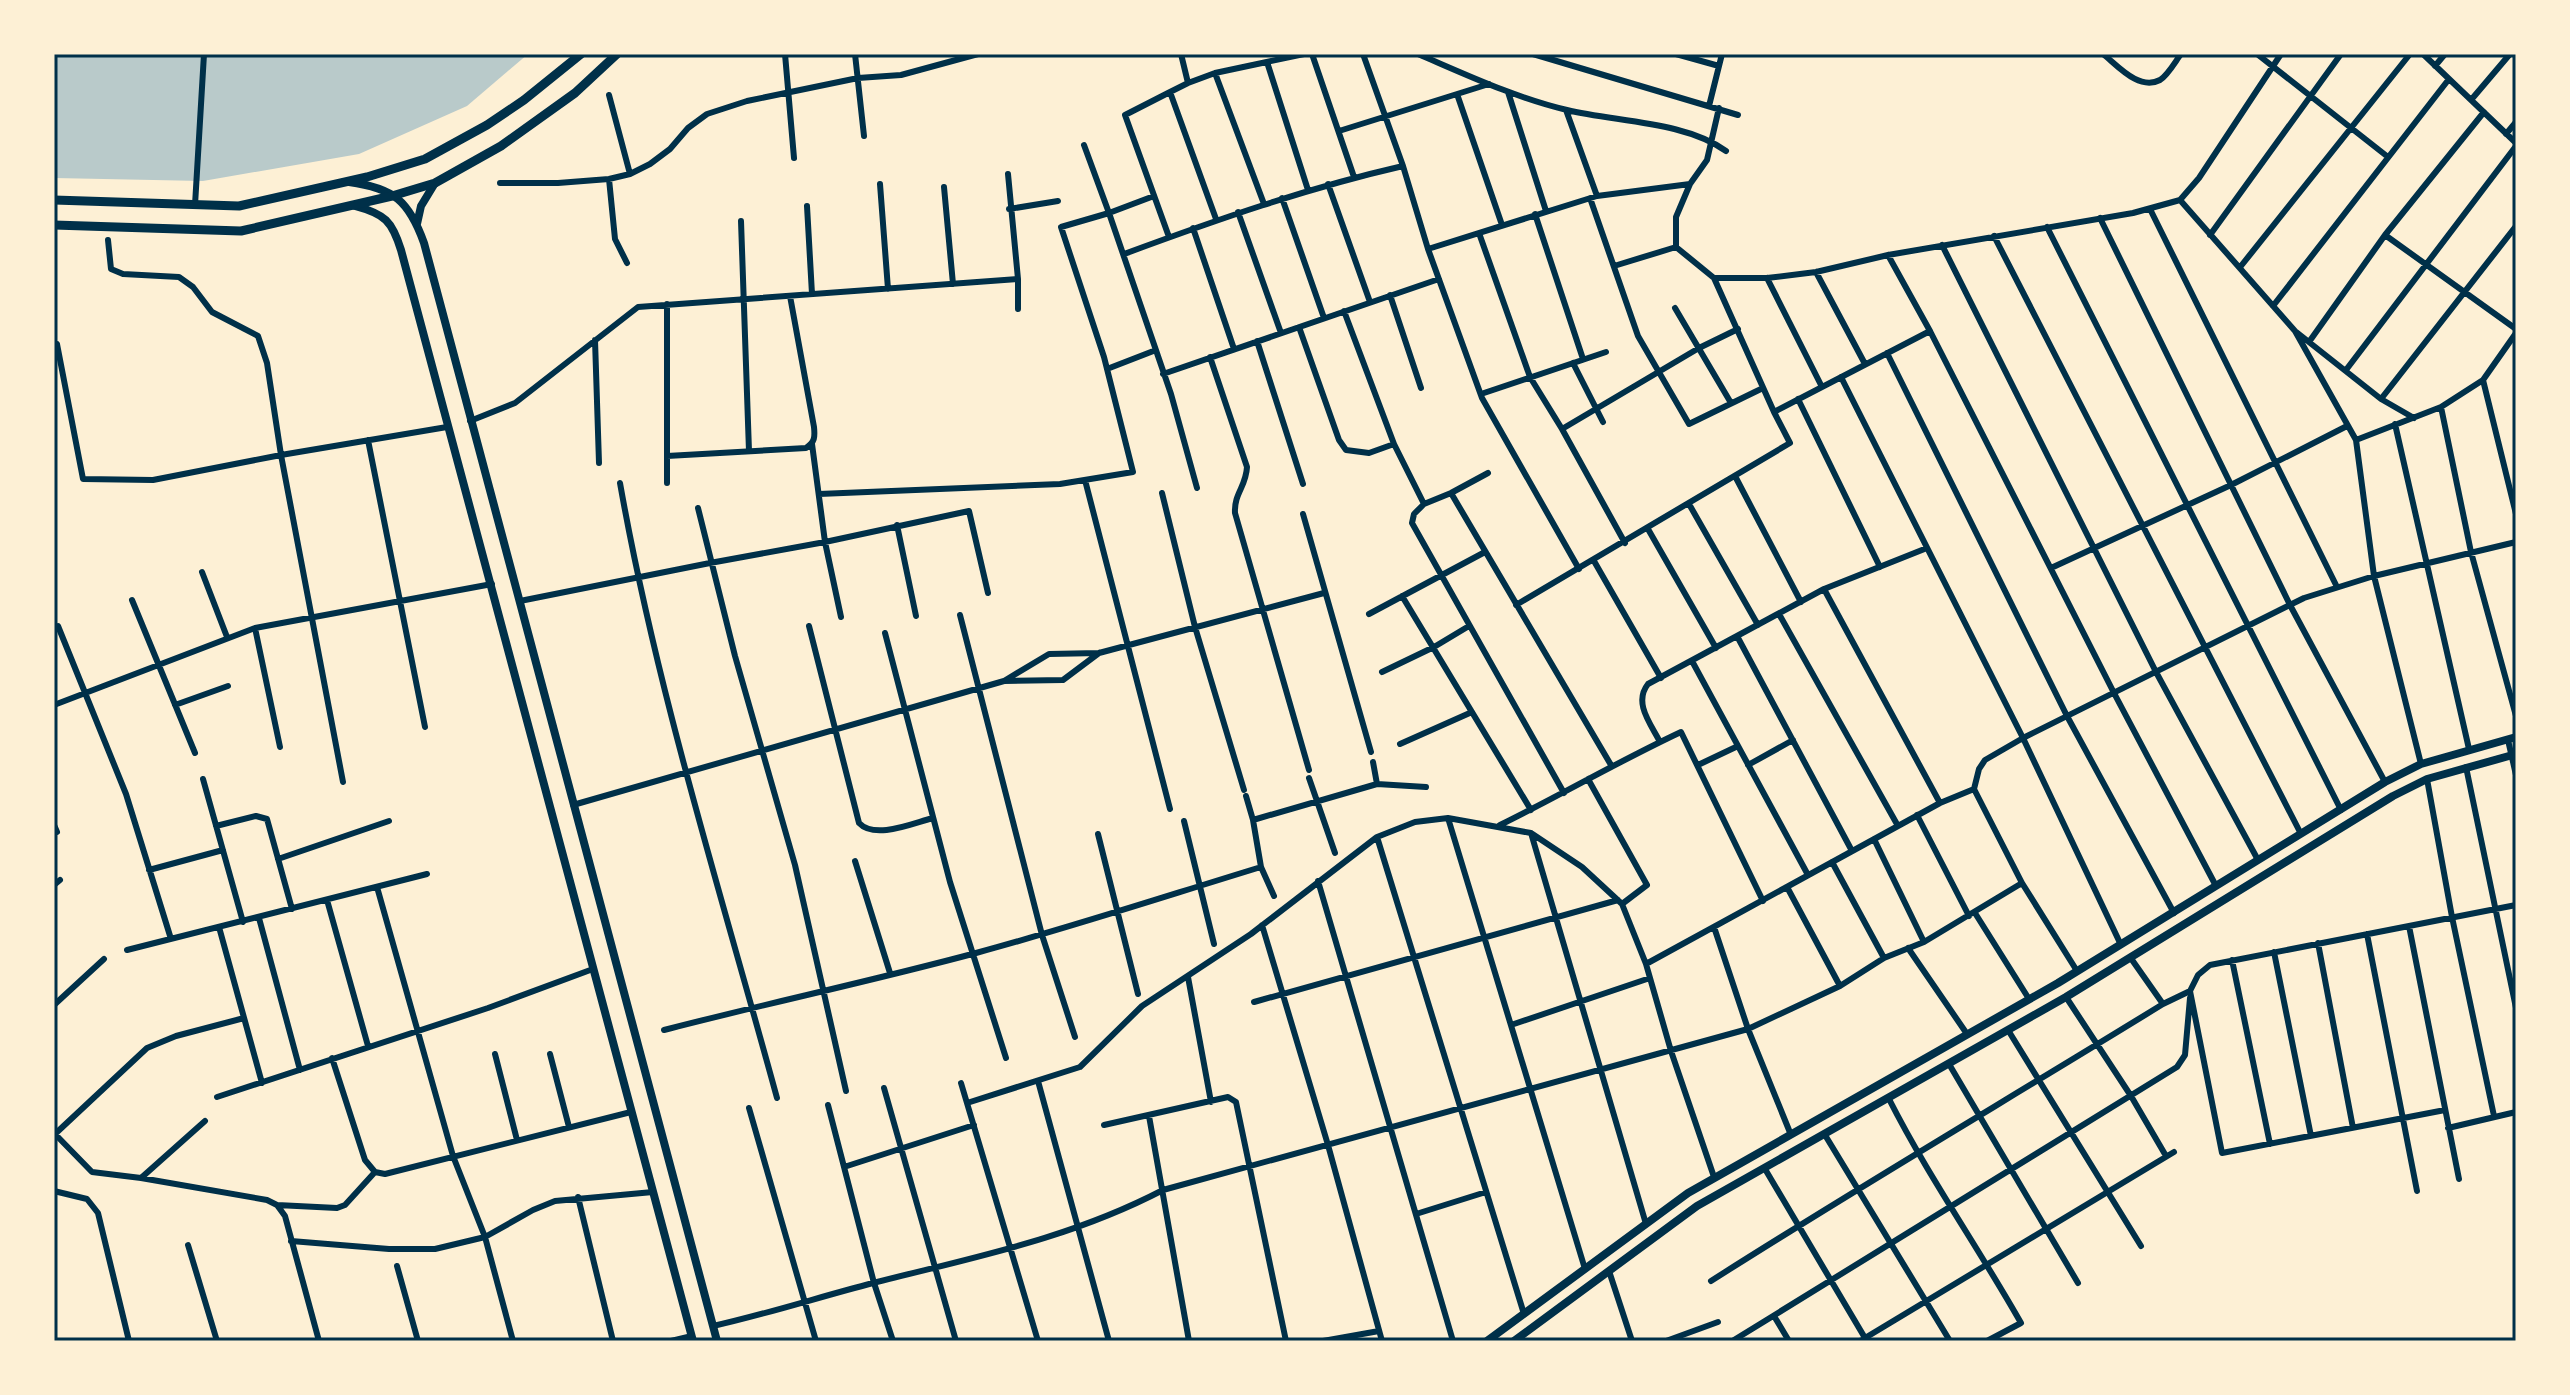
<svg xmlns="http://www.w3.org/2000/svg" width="2570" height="1395" font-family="'DM Sans',sans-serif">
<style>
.green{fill:#b9caca}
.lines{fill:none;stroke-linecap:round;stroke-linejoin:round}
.minor{stroke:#003049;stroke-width:6}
.secondary{stroke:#003049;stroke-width:8}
.primary{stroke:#003049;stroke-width:9}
.neatline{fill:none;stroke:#003049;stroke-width:3}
</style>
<rect width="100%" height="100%" fill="#fdf0d5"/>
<path class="green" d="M54,54H528L467,106L359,154L203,181L54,178Z"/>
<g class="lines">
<path class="minor" d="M785,54L794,158
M855,54L864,136
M1181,54L1188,83L1170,92L1216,219
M1312,54L1354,177
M1363,54L1403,166L1428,249L1482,398L1579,569
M1418,54C1467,75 1516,98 1567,110C1616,122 1684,121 1726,151
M1533,54L1738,115
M1676,54L1719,66
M2103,54C2118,66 2139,91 2160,80C2168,75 2175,62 2181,54
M2257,54L2388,157
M2423,54L2516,143
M1267,62L1308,190
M2435,66L2445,54
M1215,73L1264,204
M1188,83L1215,73L1304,54
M1508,92L1546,211
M1457,94L1502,225
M609,95L630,174
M2471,100L2510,54
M1709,106L1722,54
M1719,108L1707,160L1690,184L1676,217V247L1714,278H1767L1816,272L1888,255L2133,213L2180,200L2199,178L2281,54
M1566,110L1597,196
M1339,131L1489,84
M2506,134L2516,122
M1084,145L1109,213L1154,196
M1008,174L1018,279V309
M609,179L615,239L627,263
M500,183H558L609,179L630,174L650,164L670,149L688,128L707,114L747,101L858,78L901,75L978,54
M880,184L888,289
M1328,184L1370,302
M944,187L953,284
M1282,198L1324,318
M1590,198L1638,336L1689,424L1763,388
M2180,200L2295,331L2381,399L2414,418
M195,205L204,54
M807,206L812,294
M1009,209L1058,201
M2150,209L2337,587
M1238,212L1281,333
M1535,214L1583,359
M2100,218L2290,605L2385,782
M741,221L749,451
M2047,227L2341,810
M1193,228L1234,349
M1479,233L1530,377L1562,429L1625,543
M2210,235L2341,54
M2385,235L2516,329
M1994,236L2301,834
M1169,237L1125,115L1170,92
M108,240L111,269L123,274L179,277L193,287L212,312L258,336L267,363L281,455L343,782
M1942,245L2156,672L2258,860
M1428,249L1597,196L1690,184
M1124,254C1216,220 1307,188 1403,166
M1888,255L1930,331L2114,693L2216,886
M1614,266L1676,247
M2241,266L2410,54
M1816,272L1865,364
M1767,278L1822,387
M1390,295L1421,388
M2273,306L2449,79
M1675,308L1731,403
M1344,311L1394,444L1424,504
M1299,327L1339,440L1346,450L1369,453L1394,444
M2295,331L2356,440L2441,407L2483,380L2516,333
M595,340L599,463
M1257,341L1303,484
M2309,342L2385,235L2484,112
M54,345L57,344L83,479L153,480L281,455L447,427
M1887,353L2067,716L2174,913
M1210,357L1247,467C1246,487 1234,493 1235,513L1309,770
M1573,363L1603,422
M1107,369L1156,350
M2346,370L2516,146
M1163,374L1439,279
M1841,377L2023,738L2121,945
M2483,380L2516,514
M1481,394L1606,352
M1798,399L1880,567
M2381,399L2516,226
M2441,407L2471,552L2516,716
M1774,412L1930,331
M470,421L515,403L638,307L1018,279
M2395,424L2469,749
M1562,429L1699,348L1738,329
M368,440L425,727
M2356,440L2374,576L2421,764
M812,444L825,542L841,617
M667,456L806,448C815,442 815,437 814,427L790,296
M1488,473L1451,493L1424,504L1414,514L1412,523L1564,793
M1735,476L1801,602
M1085,480L1170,809
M620,483C657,692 721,893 777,1098
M667,483V304
M1162,493L1195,627L1244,790
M1451,493L1611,765
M819,494L1060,484L1133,472L1104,357L1061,227L1109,213L1171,394L1197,488
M1689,504L1758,625
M698,508L735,656L795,865L846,1091
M1303,514L1371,752
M897,525L916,616
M1648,529L1716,648
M1594,561L1661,678
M2051,568L2231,485L2347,426
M202,572L227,637
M1824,589L1940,803
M1402,596L1531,810
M132,600L195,753
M520,601L710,563L825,542L969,511L988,593
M1516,605L1790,443L1774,412L1714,278
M1369,614L1485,552
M1779,614L1898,826
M960,615L1042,935L1075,1037
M58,626L126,794L171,939
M809,626L859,823C875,840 913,823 933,818
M255,628L280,747
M885,633L950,882L1006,1058
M1737,636L1852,851
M1692,661L1808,875
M1382,672L1434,647L1469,626
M1004,681L1063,680L1099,653
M54,705L255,628L492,584
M175,705L228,686
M2508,740L2516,775
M1660,742C1651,724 1633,703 1648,684L1824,589L1927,548
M1400,744L1472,712
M1373,762L1377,784
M1698,765L1738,746
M1748,765L1793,740
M2466,767L2516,1008
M1309,778L1335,853
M203,779L243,922
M1588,779L1647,885L1622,904
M2427,779L2452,917L2494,1116
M1974,789L2022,883L2077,971
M1246,796L1253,820L1261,867L1274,896
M573,805L1004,681L1049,654L1099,653L1324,593
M1917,815L1969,916
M1448,818L1585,1269
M1253,820L1377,784L1426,787
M1184,821L1214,944
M54,825L57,832
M1500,825C1561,795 1619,761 1681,732L1763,901
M216,826L256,816L267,819L292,909
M1531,833L1646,1224
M1098,834L1138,994
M1377,837L1524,1314
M1874,839L1924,942
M278,859L389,821
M855,861L890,973
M1832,862L1884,958
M149,870L223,850
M1318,881L1453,1341
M54,885L60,880
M377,887L453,1156L485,1237L513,1341
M1787,887L1840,986
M327,900L368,1046
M1975,913L2029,999
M259,918L300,1070
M1262,925L1328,1145L1382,1341
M2409,926L2459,1179
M219,927L262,1083
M1714,927L1748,1029L1791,1135
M2367,934L2417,1191
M2318,943L2353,1128
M1908,948L1967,1034
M127,950L427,874
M2274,952L2311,1136
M2130,957L2163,1004
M2232,960L2270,1144
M1646,964L1940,803L1974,789L1979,769L1985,760L2023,738L2304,598L2374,576L2516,542
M1188,977L1211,1102
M2066,997L2131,1096L2166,1156
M1254,1002L1618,900
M54,1005L104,959
M1511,1025L1650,978
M664,1030C768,1003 872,981 976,953C1072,927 1166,896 1261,867
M2008,1030L2141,1246
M495,1054L517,1140
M550,1054L569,1127
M332,1058L365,1160L375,1172L385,1174L631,1112
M1949,1064L2078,1283
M1038,1081L1109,1341
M961,1083L1038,1341
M884,1088L956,1341
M217,1097L488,1008L593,969
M1889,1099C1928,1176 1978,1247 2021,1323L1987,1341
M967,1103L1080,1067L1142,1006L1251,934L1377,837L1415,822L1448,818L1531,833L1582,867L1622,904L1646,964L1671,1051L1714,1177
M828,1105L874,1283L893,1341
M749,1108L816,1341
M2445,1110L2222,1153L2190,991L2198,975L2210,965L2516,905
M1149,1116L1189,1341
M1104,1125L1228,1097L1236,1102L1286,1341
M2448,1128L2516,1112
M54,1133L92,1172L141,1178L205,1121
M55,1134L147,1048L176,1036L244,1018
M1825,1135L1950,1341
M844,1167L974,1125
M1765,1169L1865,1338
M141,1178L267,1200L277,1205L285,1216L319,1341
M54,1191L87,1199L98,1213L129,1341
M578,1197L613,1341
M277,1205L337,1208L345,1205L375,1172
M1416,1214L1486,1192
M291,1241L389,1249H435L485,1237L533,1210L555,1201L653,1192
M188,1245L217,1341
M397,1266L418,1341
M1609,1271L1632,1341
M1711,1281C1860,1186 2012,1097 2163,1004L2190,991
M1774,1316L1789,1341
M713,1326C767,1314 819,1297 873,1283C974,1257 1069,1239 1163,1190L1748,1029L1840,986L1884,958L1924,942L2022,883
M1734,1340L2177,1067L2185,1055L2190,998
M671,1341L692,1336
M1323,1341L1379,1331
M1666,1341L1718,1322
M1860,1341L2174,1152"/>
<path class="secondary" d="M349,182C394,188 409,201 424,243L717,1341
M355,206C385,214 392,221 401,250L693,1341
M417,224L421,206L435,183
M1487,1341L1688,1193L2058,983L2385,782L2421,764L2516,737
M1514,1341L1697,1206L2066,997L2393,796L2427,779L2516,754"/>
<path class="primary" d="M54,200L239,206L367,177L425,159L487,125L524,100L581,54
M54,225L241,231L392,196L435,183L501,146L575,93L617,54"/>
</g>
<rect width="2570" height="1395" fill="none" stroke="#fdf0d5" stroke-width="112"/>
<rect x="56" y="56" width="2458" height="1283" class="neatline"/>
</svg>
